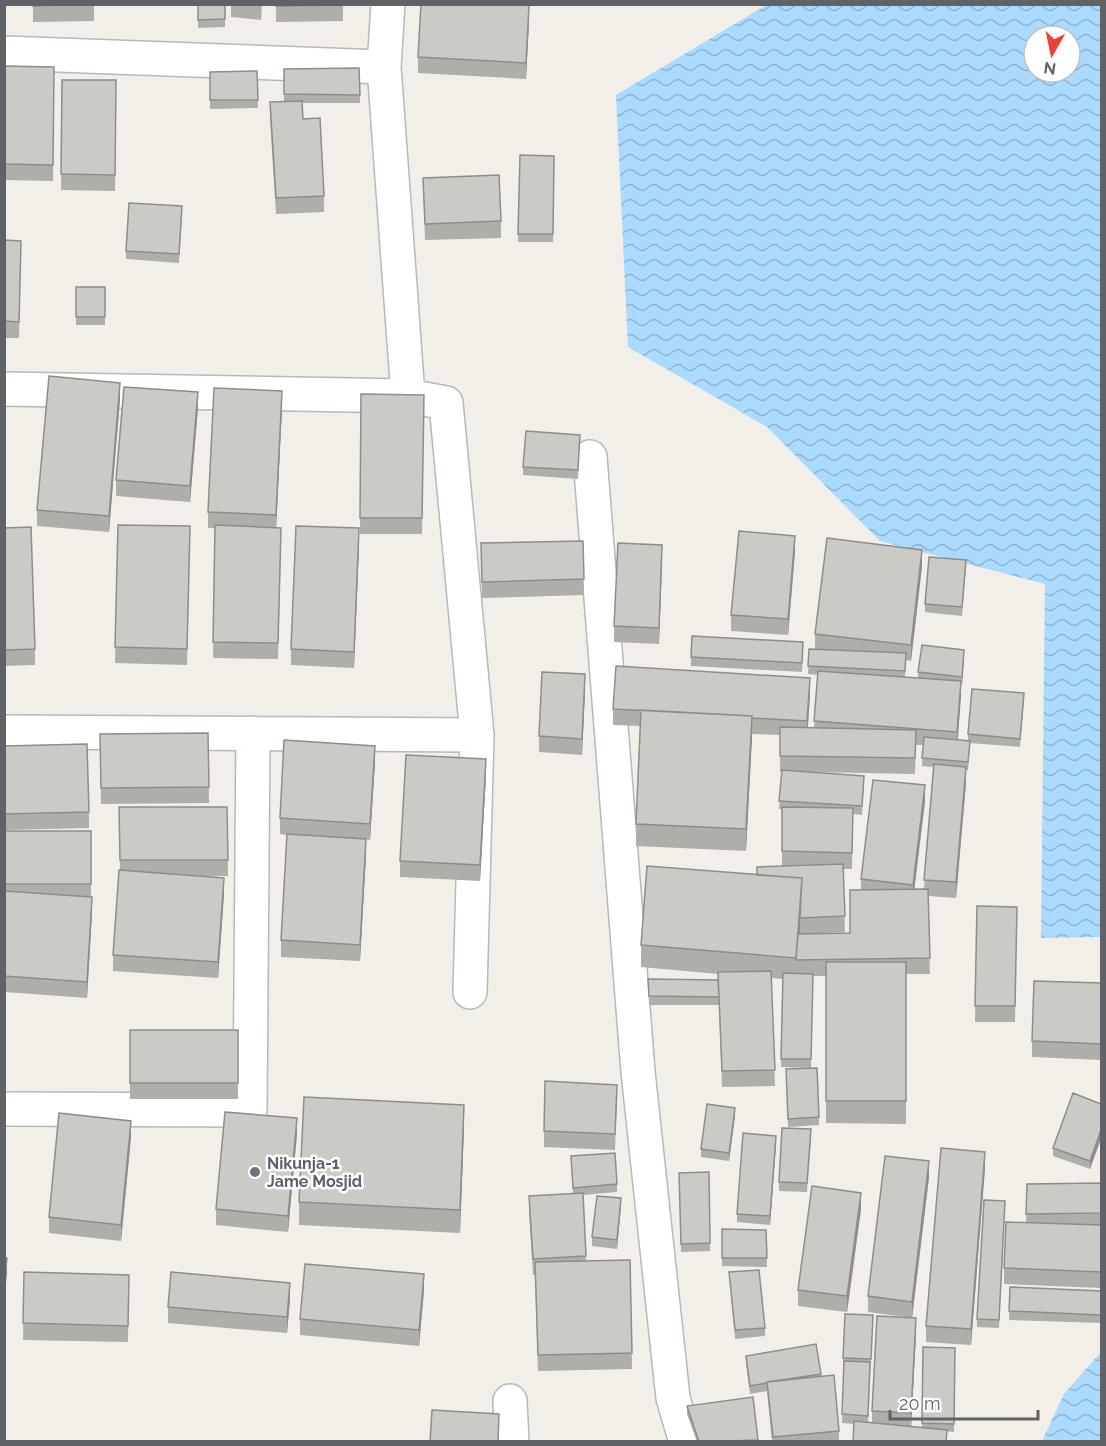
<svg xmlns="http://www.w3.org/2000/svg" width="1106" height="1446" font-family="Raleway,sans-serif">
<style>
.water{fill:url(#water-waves);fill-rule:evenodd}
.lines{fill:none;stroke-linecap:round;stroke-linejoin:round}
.minor-casing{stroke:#b5b8bc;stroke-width:36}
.minor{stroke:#fff;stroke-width:33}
.wall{fill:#afaea9;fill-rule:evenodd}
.shaded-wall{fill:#8f8d8a}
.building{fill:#cccac5;stroke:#8f8d8a;stroke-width:1.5}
.worship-dot{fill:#6b7280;stroke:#fff;stroke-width:2}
.labels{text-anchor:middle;stroke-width:5;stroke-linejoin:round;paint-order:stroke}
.worship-label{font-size:16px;font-weight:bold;fill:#5b616d;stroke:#fff;text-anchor:start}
</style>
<defs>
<pattern id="water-waves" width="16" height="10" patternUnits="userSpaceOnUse" patternTransform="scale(1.5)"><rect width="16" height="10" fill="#aadaff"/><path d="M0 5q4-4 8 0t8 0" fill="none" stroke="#8eb4d2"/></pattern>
</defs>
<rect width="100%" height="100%" fill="#f1efe8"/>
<path class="water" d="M766,5H1101V937L1041,938L1045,584L880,541L767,427L628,347L616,95ZM1034,36H1070V72H1034Z
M1101,1352V1441H1042L1064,1394Z"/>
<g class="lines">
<g class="minor-casing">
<path id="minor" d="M388,4L384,67L408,396L446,403L477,735L470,992
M4,53L384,67
M4,389L407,396
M590,457L638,1072L673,1398L686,1442
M4,732L477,735
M4,1109L250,1110L253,733
M510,1401L512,1442"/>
</g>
<use href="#minor" class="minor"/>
</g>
<path class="wall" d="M33,4H94V21L33,22Z
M198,4H225V27L198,28Z
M231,4H262L261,20L231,17Z
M276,4H343V21L276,22Z
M529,21L526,79L418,73V57Z
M4,66L54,67L53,181L4,180Z
M359,68L360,103H302L303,119L324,196V212L276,214L270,118V102H284V69Z
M257,71L258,108L210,109V72Z
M62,80H116L115,191L61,190Z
M520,155L554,156L553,242H518Z
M423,178L501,221V238L425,240Z
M182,214L179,263L126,259V251Z
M4,240L21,257L19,338H4Z
M76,287H105V325H76Z
M361,394L424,395L422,534H360Z
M120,399L109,532L37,526V510Z
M282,407L276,527L281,544L278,659L213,658L215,528H208V512Z
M198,408L190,502L116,496V480Z
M580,435L578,479L523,475V467Z
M118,525L190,542L187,665L115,663Z
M4,528L35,649V665L4,666Z
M583,541L584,595L482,598L481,543Z
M359,544L354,668L291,665V649Z
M795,552L788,635L731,631V615Z
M662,561L659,644L614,642V626Z
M922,566L911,661L906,660L905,677L918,678V672L964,658L962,685H961L958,740L968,741V734L1024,701L1020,747L970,743L968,770H966V783L956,898L928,896L930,974H906V1124L826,1123V976H813L811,1068L781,1067L783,979L771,978L775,1086L722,1087L719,1005H649L648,979L718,980V974L641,967V945L757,875L782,867V809H779L782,772H780V735L752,734L746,851L636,846V824L640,726L613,725V709L810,695L808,727L814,728L818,675L808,674L809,649H815V634ZM916,745H923L922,766L933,767L924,889H914L925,801L861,879V890L850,933L800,934L845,932L843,869H852L853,814L862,815L864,784L812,772L915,774Z
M966,568L962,616L925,612V604Z
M803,642L802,672L691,666V657Z
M585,690L582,755L539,752V736Z
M208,733L209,803L101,804L100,734Z
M4,746L89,812V828L4,830Z
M375,762L370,840L366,839V855L360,961L281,957V940L287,835L280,834V818Z
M486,775L480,881L400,877V861Z
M119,807H227L228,876H203L224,894L218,978L113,971V955L120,870Z
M4,831H91V897L92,913L87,998L4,992Z
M977,906L1017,907L1015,1022H975Z
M1101,983V1060L1032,1057V1041Z
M130,1030H238V1099H130Z
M786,1069L819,1117V1125L788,1127Z
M617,1101L615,1150L544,1147V1131Z
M1101,1104L1090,1169L1053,1156V1148Z
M735,1116L729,1161L701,1157V1149Z
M464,1127L460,1233L299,1225V1202Z
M297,1134L288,1232L216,1225V1209Z
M131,1137L121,1241L49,1233V1217Z
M811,1138L807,1192L779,1191V1182Z
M776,1144L770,1225L737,1222V1214Z
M571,1156L617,1184V1192L583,1195L586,1261L630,1260L632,1369L538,1371L535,1275H533L529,1212V1196L573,1194Z
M985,1168L971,1345L926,1342V1326Z
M709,1172L710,1251L681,1252L679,1173Z
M929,1177L912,1318L868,1312V1296Z
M1101,1183V1288L1004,1284V1268L1026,1223L1027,1184Z
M1005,1201L999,1328L977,1327V1319Z
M621,1206L617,1249L592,1246V1237Z
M861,1209L847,1312L798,1306V1290Z
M722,1229L766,1230L767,1267L722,1266Z
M24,1272L129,1275L128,1342L23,1340Z
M729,1272L765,1328V1336L735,1339Z
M1010,1287L1101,1291V1323L1009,1320Z
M424,1290L419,1346L300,1335V1319Z
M290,1299L287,1333L168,1323V1307Z
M873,1315L868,1423H872V1411L916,1334L911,1427L922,1428L923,1347L955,1348L954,1432L842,1423L844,1367H843V1358Z
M746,1356L821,1374L839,1431V1442H772L767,1391L750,1394L746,1364Z
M753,1397L758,1442H697L687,1414V1406Z"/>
<path class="shaded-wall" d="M529,5V21L526,79V63Z
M120,383V399L109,532V516Z
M282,391V407L276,531V515Z
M198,392V408L190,502V486Z
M359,528V544L354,668V652Z
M795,536V552L788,635V619Z
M662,545V561L659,644V628Z
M922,550V566L911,661V645Z
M964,650V658L962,685V677Z
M585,674V690L582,755V739Z
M810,678V695L807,737V721Z
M961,681V697L957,748V732Z
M752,716V738L746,851V829Z
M375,746V762L370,840V824Z
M486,759V775L480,881V865Z
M966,767V783L956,898V882Z
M925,785V801L913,901V885Z
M366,839V855L360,961V945Z
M224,878V894L218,978V962Z
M802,878L800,918V934L796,960V980V958Z
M92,897V913L87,998V982Z
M464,1105V1127L460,1233V1210Z
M735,1108V1116L729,1161V1153Z
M297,1118V1134L288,1232V1216Z
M131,1121V1137L121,1241V1225Z
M1101,1130V1139L1090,1169V1161Z
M776,1136V1144L770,1225V1216Z
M985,1152V1168L971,1345V1329Z
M929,1161V1177L912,1318V1302Z
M861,1193V1209L847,1312V1296Z
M621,1198V1206L617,1249V1240Z
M7,1258V1274L4,1301V1285Z
M424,1274V1290L419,1346V1330Z
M290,1283V1299L287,1333V1317Z
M916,1318V1334L911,1429V1413Z"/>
<path class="building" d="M33,4H94L33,6Z
M198,4H225V19L198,20Z
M276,4H343V5L276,6Z
M421,4L529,5L526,63L418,57Z
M4,66L54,67L53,165L4,164Z
M359,68L360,95L284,94V69Z
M257,71L258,100H210V72Z
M62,80H116L115,175L61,174Z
M302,101L303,119L320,118L324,196L276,198L270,102Z
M520,155L554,156L553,234H518Z
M499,175L501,221L425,224L423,178Z
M129,203L182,206L179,254L126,251Z
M4,240L21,241L19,322L4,321Z
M76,287H105V317H76Z
M49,376L120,383L109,516L37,510Z
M124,387L198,392L190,486L116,480Z
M214,388L282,391L276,515L208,512Z
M361,394L424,395L422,518H360Z
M526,431L580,435L578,470L523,467Z
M118,525L190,526L187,649L115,647Z
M215,525L281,528L278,643L213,642Z
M296,526L359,528L354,652L291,649Z
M31,527L35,649L4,650V528Z
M739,531L795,536L788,619L731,615Z
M827,538L922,550L911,645L815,634Z
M583,541L584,579L482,582L481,543Z
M618,543L662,545L659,628L614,626Z
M929,557L966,560L962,607L925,604Z
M692,636L803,642L802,663L691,657Z
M922,645L964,650L962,677L918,672Z
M809,649L906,653L905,671L808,666Z
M616,666L810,678L807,721L752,718V716L613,709Z
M818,671L961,681L957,732L814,721Z
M542,672L585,674L582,739L539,736Z
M972,689L1024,693L1020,739L968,734Z
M641,710L752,716L746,829L636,824Z
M780,727L916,730L915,758L780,756Z
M208,733L209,787L101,788L100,734Z
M924,737L970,741L968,762L922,758Z
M284,740L375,746L370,824L280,818Z
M87,744L89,812L4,814V746Z
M406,755L486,759L480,865L400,861Z
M934,764L966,767L956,882L924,880Z
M782,770L864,776L862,806L779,801Z
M873,780L925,785L913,885L861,879Z
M119,807H227L228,860H120Z
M782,807L853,808L852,853L782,851Z
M4,831H91V884H4Z
M287,834L366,839L360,945L281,940Z
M843,864L845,916L800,918L802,878L757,875V867Z
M647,866L802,878L796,958L641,945Z
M119,870L224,878L218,962L113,955Z
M928,889L930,958L796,960L798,934L850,933V890Z
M4,891L92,897L87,982L4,976Z
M977,906L1017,907L1015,1006H975Z
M826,962H906V1101H826Z
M771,971L775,1070L722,1071L718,972Z
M783,973L813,974L811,1059H781Z
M648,979L718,980L719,997L649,996Z
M1034,981L1101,983V1044L1032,1041Z
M130,1030H238V1083H130Z
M817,1068L819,1117L788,1119L786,1069Z
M545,1081L617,1085L615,1134L544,1131Z
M1073,1093L1101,1104V1130L1090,1161L1053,1148Z
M304,1097L464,1105L460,1210L299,1202Z
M707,1104L735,1108L729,1153L701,1149Z
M225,1112L297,1118L288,1216L216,1209Z
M59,1113L131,1121L121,1225L49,1217Z
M782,1128L811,1129L807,1183L779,1182Z
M743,1133L776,1136L770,1216L737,1214Z
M941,1148L985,1152L971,1329L926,1326Z
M615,1153L617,1184L573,1188L571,1156Z
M885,1156L929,1161L912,1302L868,1296Z
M709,1172L710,1243L681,1244L679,1173Z
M1101,1183V1213L1026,1214L1027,1184Z
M812,1186L861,1193L847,1296L798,1290Z
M583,1193L586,1256L533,1259L529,1196Z
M597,1196L621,1198L617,1240L592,1237Z
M984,1200L1005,1201L999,1320L977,1319Z
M1006,1222L1101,1225V1272L1004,1268Z
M722,1229L766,1230L767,1258H722Z
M4,1258H7L4,1285Z
M630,1260L632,1353L538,1355L535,1262Z
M305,1264L424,1274L419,1330L300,1319Z
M759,1270L765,1328L735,1330L729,1272Z
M24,1272L129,1275L128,1326L23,1323Z
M171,1272L290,1283L287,1317L168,1307Z
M1010,1287L1101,1291V1315L1009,1311Z
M845,1314L873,1315L871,1359L843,1358Z
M877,1316L916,1318L911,1413L872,1411Z
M816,1344L821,1374L788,1379L767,1382V1383L750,1386L746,1356Z
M923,1347L955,1348L954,1424L922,1423Z
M844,1361L870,1362L868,1416L842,1414Z
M834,1375L839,1431L773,1437L767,1382Z
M753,1397L758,1440L699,1442L687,1406Z
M432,1410L499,1414L498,1442H430Z
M854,1421L947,1430L946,1442H853Z"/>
<circle class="worship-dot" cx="255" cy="1172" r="6"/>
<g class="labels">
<g class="worship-label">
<text x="267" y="1169">Nikunja-1<tspan x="267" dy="18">Jame Mosjid</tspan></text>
</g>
</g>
<rect width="1106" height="1446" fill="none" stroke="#5f6368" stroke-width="12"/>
<g transform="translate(1052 54) rotate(189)"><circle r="28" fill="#ffffff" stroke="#bfc1c3" stroke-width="1.5"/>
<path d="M0-4.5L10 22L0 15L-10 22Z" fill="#ea4335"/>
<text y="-9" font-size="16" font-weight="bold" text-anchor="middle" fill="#5f6368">N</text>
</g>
<path d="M890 1410v9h148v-9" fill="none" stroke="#5f6368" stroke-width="3"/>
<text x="899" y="1410" font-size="18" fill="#5f6368" stroke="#ffffff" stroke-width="4.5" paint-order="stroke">20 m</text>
</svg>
